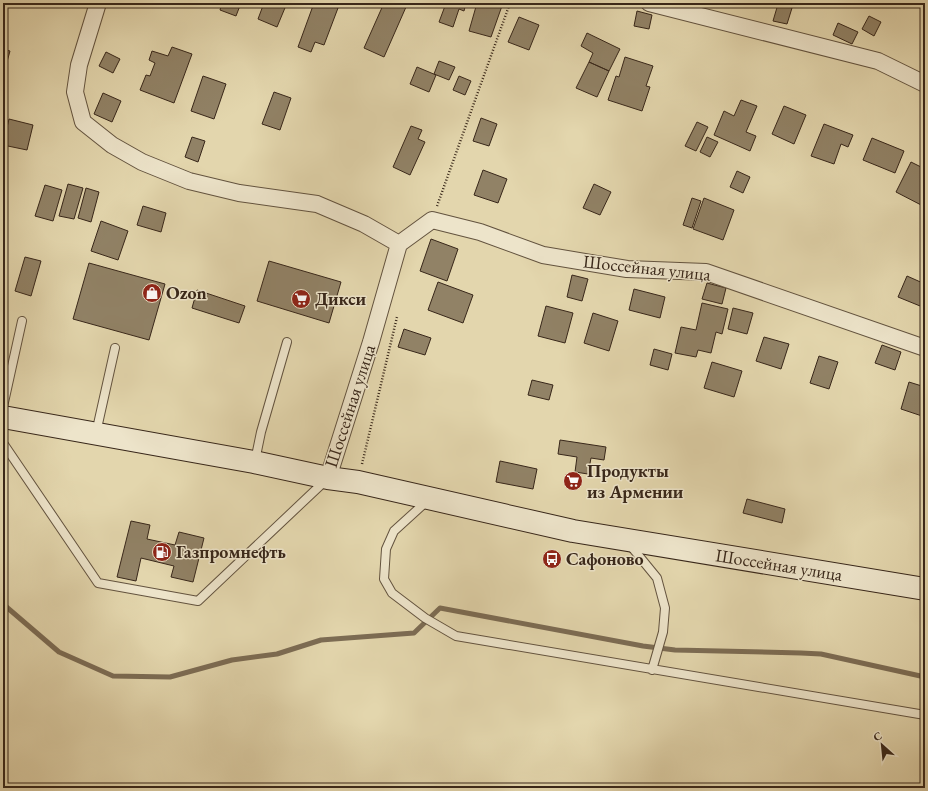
<svg xmlns="http://www.w3.org/2000/svg" width="928" height="791" font-family="'EB Garamond',serif">
<style>
.lines{fill:none;stroke-linecap:round;stroke-linejoin:round}
.stream{stroke:#7c6c54;stroke-width:5}
.building{fill:#918266;stroke:#38271a}
.lane-casing{stroke:#63533f;stroke-width:10}
.street-casing{stroke:#63533f;stroke-width:18}
.secondary-casing{stroke:#38271a;stroke-width:24}
.path{stroke:#38271a;stroke-width:2.5;stroke-dasharray:1 2;stroke-linecap:butt}
.lane{stroke:#ede4ca;stroke-width:8}
.street{stroke:#ede4ca;stroke-width:16}
.secondary{stroke:#ede4ca;stroke-width:22}
.labels{text-anchor:middle;stroke-width:3;stroke-linejoin:round;paint-order:stroke}
.street-label{font-size:18px;fill:#38271a;stroke:#ede4ca}
.poi-label{font-size:18px;font-weight:bold;fill:#38271a;stroke:#ede4ca;text-anchor:start}
</style>
<rect width="100%" height="100%" fill="#e3d6ad"/>
<filter id="stains"><feTurbulence type="fractalNoise" baseFrequency=".005" numOctaves="4"/><feColorMatrix values="0 0 0 0 .2 0 0 0 0 .09 0 0 0 0 .02 0 0 0 .5 -.17"/></filter>
<radialGradient id="worn" r=".72"><stop offset=".6" stop-color="#630" stop-opacity="0"/><stop offset="1" stop-color="#630" stop-opacity=".3"/></radialGradient>
<g class="lines">
<path class="stream" d="M3,604L59,652L113,676L170,677L232,660L277,654L321,640L414,633L440,608L643,646L675,650L801,653L821,654L925,677"/>
</g>
<path class="building" d="M222,3H241L236,16L220,10Z
M264,3H287L277,27L258,19Z
M314,3H323L338,8L324,45L315,42L311,52L298,47Z
M384,3H398L406,7L384,57L364,48Z
M441,3H466L464,11L459,9L453,27L439,22L445,6L440,4Z
M477,3H503L491,37L469,31Z
M720,3H731L729,7Z
M778,4L792,8L787,24L773,21Z
M637,11L652,15L649,29L634,26Z
M869,16L881,22L874,36L862,29Z
M519,17L539,25L529,50L508,42Z
M838,23L858,32L852,44L833,35Z
M587,33L620,49L609,71L589,62L593,53L581,46Z
M172,47L192,54L174,103L140,90L146,75L150,76L155,63L149,60L152,51L168,56Z
M3,49L10,51L3,76Z
M106,52L120,59L113,73L99,66Z
M625,57L653,66L646,86L650,87L642,111L608,100L616,76L619,77Z
M439,61L455,67L449,80L434,74Z
M589,62L609,71L597,97L576,88Z
M417,67L436,75L429,92L410,84Z
M203,76L226,84L214,119L191,111Z
M459,76L471,81L465,95L453,90Z
M274,92L291,98L280,130L262,124Z
M103,93L121,101L112,122L94,114Z
M741,100L757,106L746,132L756,136L750,151L714,135L724,111L734,116Z
M784,106L806,115L794,144L772,134Z
M481,118L497,124L489,146L473,141Z
M9,119L33,125L27,150L3,145Z
M697,122L708,127L696,151L685,146Z
M824,124L853,135L848,147L841,144L834,164L811,156Z
M411,126L422,130L418,139L425,142L410,175L393,167Z
M192,137L205,141L198,162L185,157Z
M707,137L718,142L710,157L700,152Z
M872,138L904,151L895,173L863,160Z
M911,162L925,169V207L896,192Z
M483,170L507,179L498,203L474,195Z
M737,171L750,177L743,193L730,187Z
M68,184L83,188L74,219L59,216Z
M594,184L611,192L600,215L583,208Z
M45,185L62,190L53,221L35,216Z
M86,188L99,192L91,222L78,218Z
M692,198L701,201L692,228L683,225Z
M704,198L734,210L723,240L693,229Z
M143,206L166,213L161,232L137,225Z
M101,221L128,231L118,260L91,251Z
M431,239L458,249L447,281L420,271Z
M25,257L41,261L31,296L15,291Z
M269,261L341,282L329,323L257,301Z
M89,263L165,284L149,340L73,319Z
M572,275L588,279L582,301L567,297Z
M907,276L925,284V308L898,297Z
M438,282L473,295L463,323L428,310Z
M707,283L726,288L722,304L702,299Z
M634,289L665,297L660,318L629,310Z
M197,290L245,306L239,323L192,308Z
M702,303L728,309L722,334L716,332L711,353L698,350L696,357L675,353L681,327L696,330Z
M546,306L573,313L565,343L538,336Z
M733,308L753,313L747,334L728,329Z
M593,313L618,321L609,351L584,343Z
M404,329L431,338L425,355L398,347Z
M764,337L789,344L781,369L756,361Z
M882,345L901,352L895,370L875,363Z
M654,349L672,354L668,370L650,365Z
M819,356L838,362L829,389L810,383Z
M712,362L742,371L734,397L704,388Z
M532,380L553,385L549,400L528,395Z
M909,382L925,387V417L901,409Z
M560,440L606,447L604,460L591,458L588,474L575,472L577,457L558,454Z
M500,461L537,469L533,489L496,482Z
M747,499L785,509L782,523L743,513Z
M131,521L150,525L147,539L175,545L179,532L204,538L193,582L171,577L174,566L141,558L136,581L117,577Z"/>
<g class="lines">
<g class="lane-casing">
<path id="lane" d="M3,407L22,321
M96,433L115,348
M3,443L98,583L198,601L326,480
M255,461L261,432L287,342
M427,501L394,531L386,549L384,579L392,593L425,618L456,636L925,715
M630,545L657,578L665,608L663,632L652,670"/>
</g>
<g class="street-casing">
<path id="street" d="M98,3L79,65L75,92L83,122L112,145L142,162L189,181L239,193L317,204L364,224L399,244
M649,3L878,61L925,84
M328,478L371,342L399,244L432,220L480,232L543,255L627,269L706,272L925,348"/>
</g>
<g class="secondary-casing">
<path id="secondary" d="M3,417L254,462L328,478L358,482L573,531L925,589"/>
</g>
<path class="path" d="M437,206L510,3
M362,464L397,317"/>
<use href="#lane" class="lane"/>
<use href="#street" class="street"/>
<use href="#secondary" class="secondary"/>
</g>
<defs>
<g id="shop-disc" transform="scale(1)"><circle r="9.5" fill="#8f2418" stroke="#ede4ca"/><path d="M-5-2.5h2.3a2.7 3.5 0 0 1 5.4 0H5L5.5 6h-11ZM-1.5-2.5h3a1.5 2.3 0 0 0-3 0Z" fill="#fff"/></g>
<g id="supermarket-disc" transform="scale(1)"><circle r="9.5" fill="#8f2418" stroke="#ede4ca"/><path d="M-6-5.5h2.5l.6 2H6L4.5 2H-2.5L-4.4-4H-6ZM-1.5 3.2a1.3 1.3 0 1 0 .1 0ZM3 3.2a1.3 1.3 0 1 0 .1 0Z" fill="#fff"/></g>
<g id="fuel-disc" transform="scale(1)"><circle r="9.5" fill="#8f2418" stroke="#ede4ca"/><path d="M-5.5-6h7V0h2V4h1.3V-2.5L3-4.5l.8-.8L6-3V5H2.5V1h-1V6h-7ZM-4.2-4.7v3.2H.2V-4.7Z" fill="#fff"/></g>
<g id="bus-disc" transform="scale(1)"><circle r="9.5" fill="#8f2418" stroke="#ede4ca"/><path d="M-5-6H5V4H4V6H2V4H-2V6H-4V4H-5ZM-3.5-4V0h7V-4ZM-3.5 1.2v1.5H-2V1.2ZM2 1.2v1.5H3.5V1.2Z" fill="#fff"/></g>
</defs>
<g fill-rule="evenodd">
<use href="#shop-disc" x="152" y="293"/>
<use href="#supermarket-disc" x="301" y="299"/>
<use href="#supermarket-disc" x="573" y="481"/>
<use href="#fuel-disc" x="162" y="552"/>
<use href="#bus-disc" x="552" y="559"/>
</g>
<g class="labels">
<g class="street-label">
<text transform="translate(647 268) rotate(6)" y="6">Шоссейная улица</text>
<text transform="translate(350 406) rotate(-72)" y="6">Шоссейная улица</text>
<text transform="translate(779 565) rotate(9)" y="6">Шоссейная улица</text>
</g>
<g class="poi-label">
<text x="166" y="299">Ozon</text>
<text x="315" y="305">Дикси</text>
<text x="587" y="477">Продукты<tspan x="587" dy="21">из Армении</tspan></text>
<text x="176" y="558">Газпромнефть</text>
<text x="566" y="565">Сафоново</text>
</g>
</g>
<rect width="928" height="791" fill="none" stroke="#e3d6ad" stroke-width="16"/>
<rect x="4" y="4" width="920" height="783" fill="none" stroke="#38271a" stroke-width="2"/>
<rect x="8" y="8" width="912" height="775" fill="none" stroke="#38271a"/>
<g transform="translate(882 745) rotate(333)" stroke="#ede4ca" stroke-width="3" paint-order="stroke">
<path d="M0-3L7 15L0 10L-7 15Z" fill="#38271a"/>
<text y="-6" font-size="11" font-weight="bold" text-anchor="middle" fill="#38271a">С</text>
</g>
<rect width="100%" height="100%" filter="url(#stains)"/>
<rect width="100%" height="100%" fill="url(#worn)"/>
</svg>
